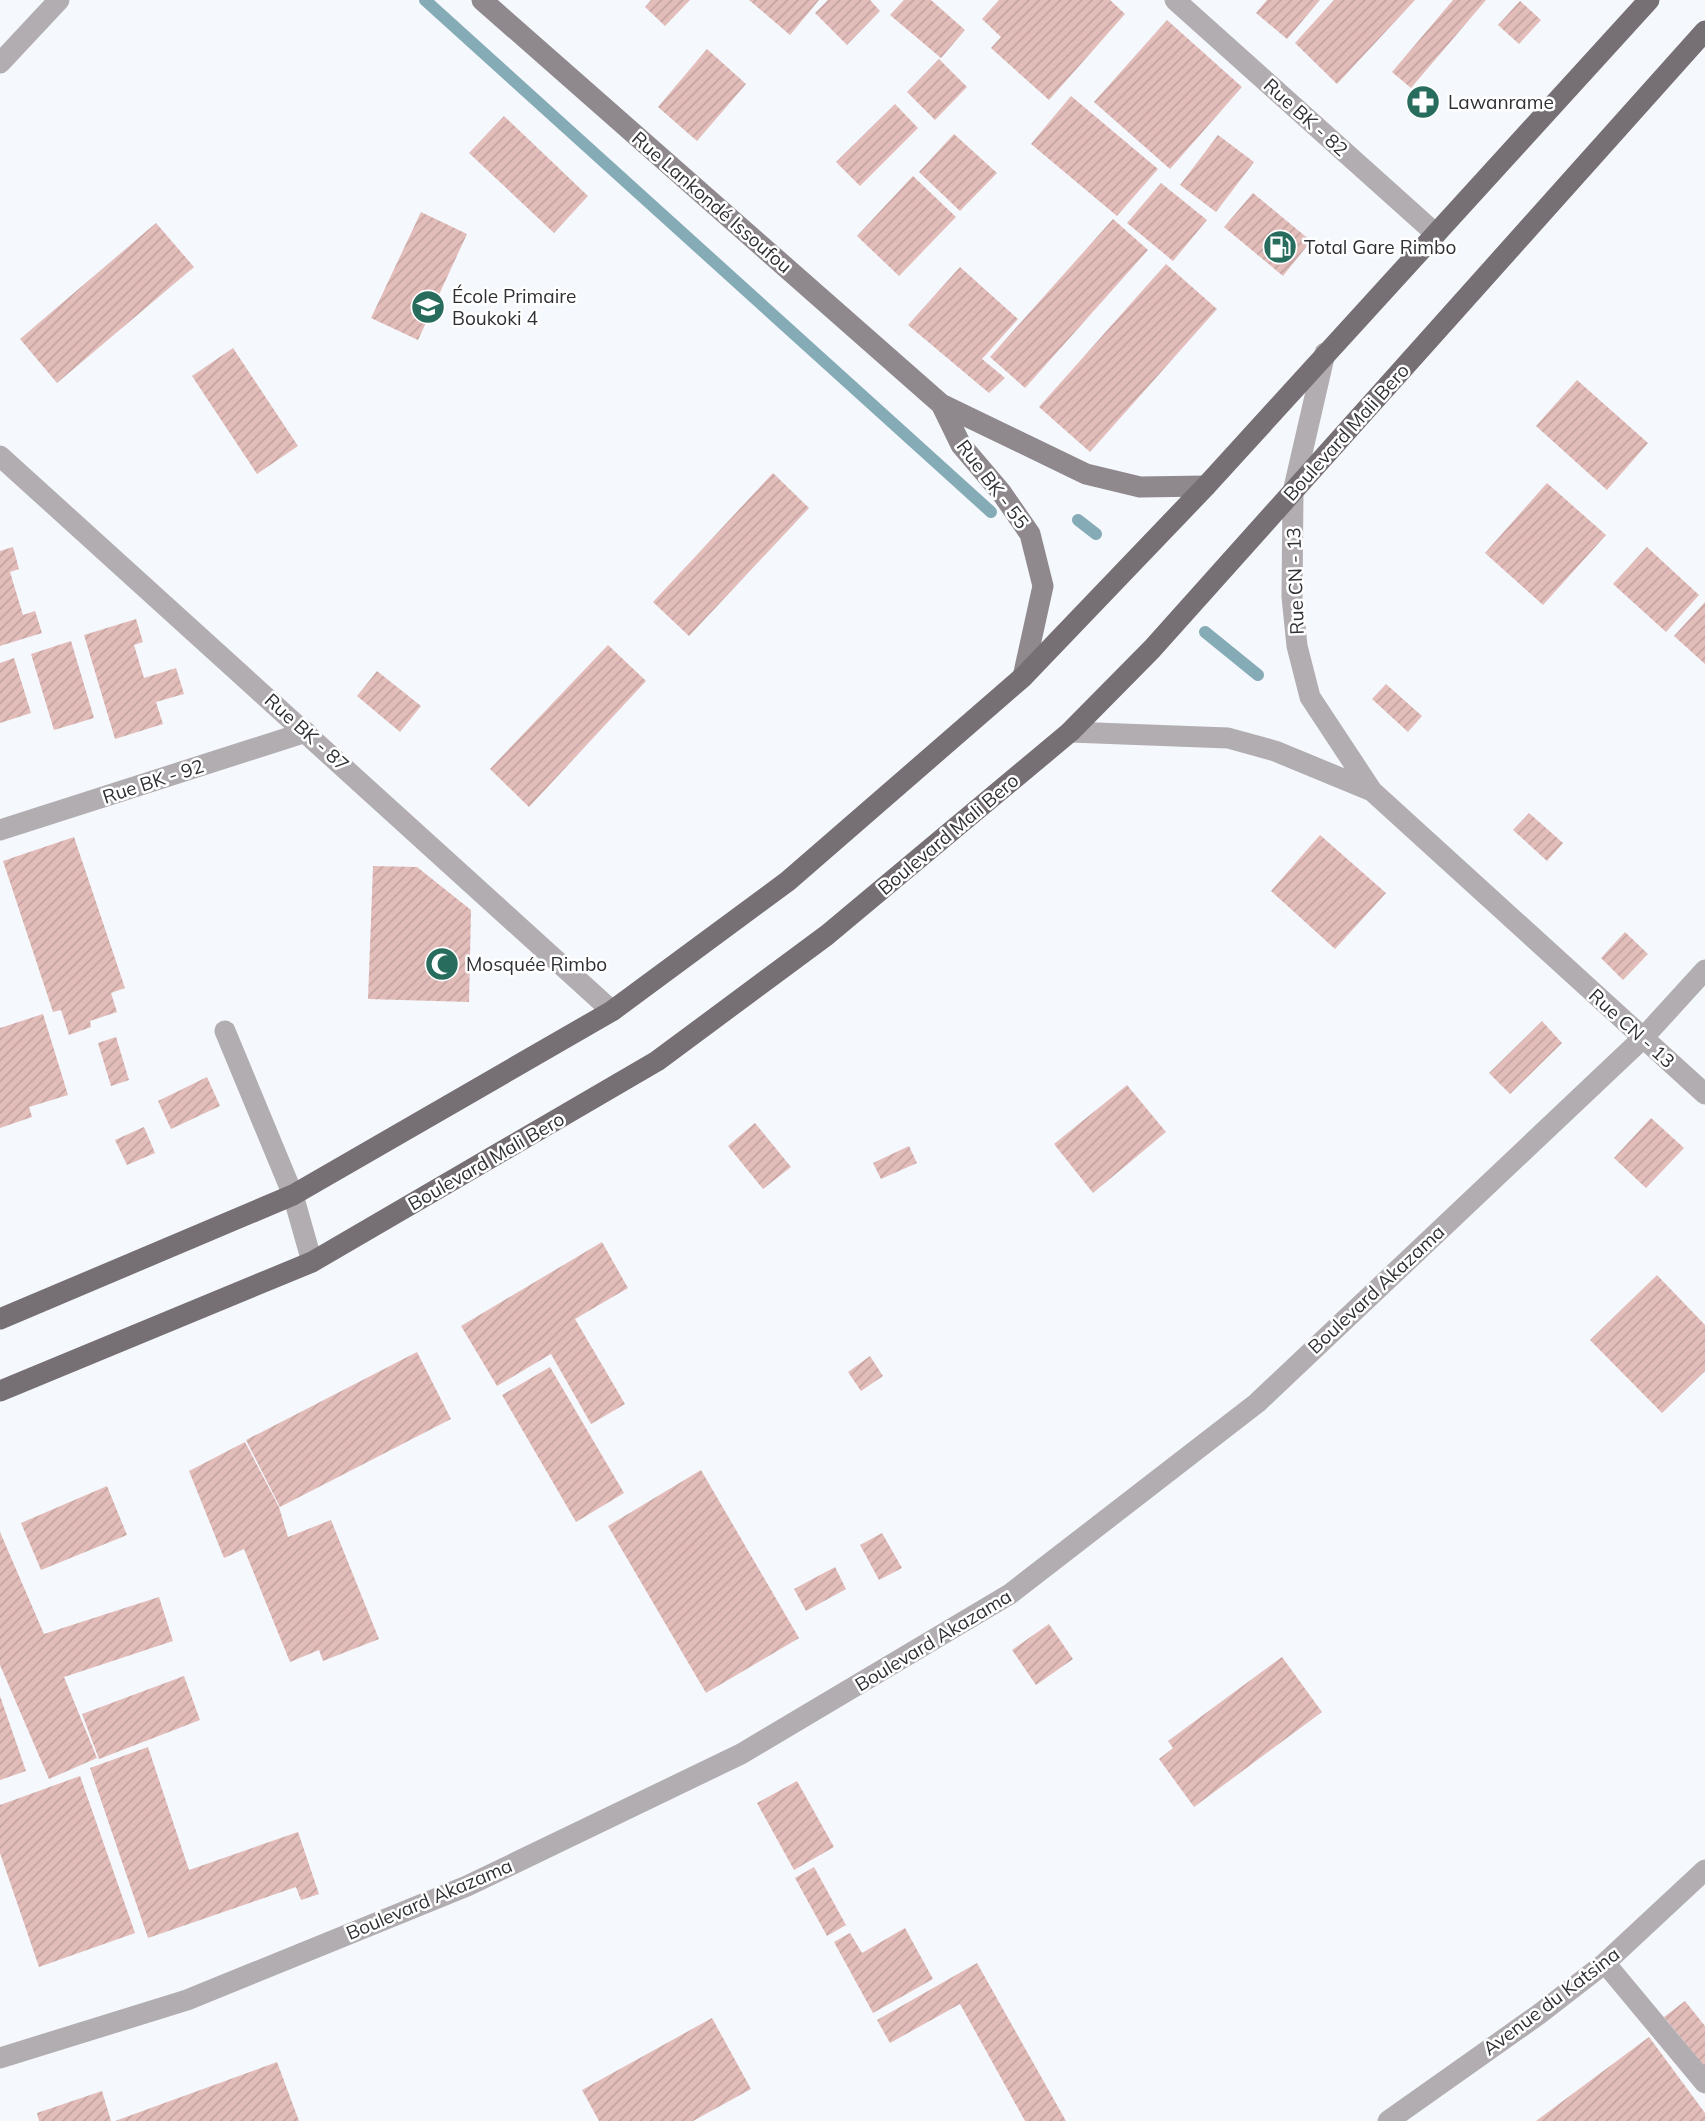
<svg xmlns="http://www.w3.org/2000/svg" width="1705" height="2121" font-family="Mulish,sans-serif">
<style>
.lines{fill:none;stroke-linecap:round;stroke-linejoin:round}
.stream{stroke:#85abb6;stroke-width:12}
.building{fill:url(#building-hatch)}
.lane{stroke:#b1adb0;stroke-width:21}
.street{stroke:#b1adb0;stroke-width:21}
.secondary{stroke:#8f898d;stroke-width:21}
.primary{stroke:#766f74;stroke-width:21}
.labels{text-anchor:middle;stroke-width:5;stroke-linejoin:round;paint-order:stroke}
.poi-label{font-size:19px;fill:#2f3034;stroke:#fff;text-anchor:start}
.street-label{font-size:19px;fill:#2f3034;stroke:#fff}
</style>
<defs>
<pattern id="building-hatch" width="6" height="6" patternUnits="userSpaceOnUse" patternTransform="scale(1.75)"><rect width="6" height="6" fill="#e3bdba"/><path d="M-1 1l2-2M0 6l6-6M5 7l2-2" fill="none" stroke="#c3a3a0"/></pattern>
</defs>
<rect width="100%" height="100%" fill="#f5f8fd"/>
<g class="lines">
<path class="stream" d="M425,0L991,512
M1078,520L1096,534
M1205,632L1258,675"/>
</g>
<path class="building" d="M651,0H690L665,26L645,7Z
M749,0H819L790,35Z
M828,0H870L880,11L847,45L815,13Z
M904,0H931L965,30L941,58L890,15Z
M999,0H1110L1125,14L1049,100L991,48L1001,37L982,19Z
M1267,0H1320L1287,39L1256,13Z
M1334,0H1415L1337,84L1295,43Z
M1453,0H1486L1411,88L1392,72Z
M1520,1L1541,20L1519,44L1498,25Z
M1167,20L1242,87L1170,169L1094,102Z
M707,49L746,84L697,141L658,107Z
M939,59L967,87L935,120L907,92Z
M1071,96L1158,169L1117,216L1031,144Z
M895,104L918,128L860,186L836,162Z
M504,116L588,196L554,233L469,153Z
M954,134L997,173L960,211L919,172Z
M1218,135L1254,162L1216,212L1180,185Z
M913,176L956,217L899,276L857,236Z
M1161,183L1207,220L1173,261L1127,223Z
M1253,193L1311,241L1283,276L1224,227Z
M421,212L467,234L418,340L371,318Z
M1113,219L1148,250L1025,388L990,357Z
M156,223L194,267L57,383L20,339Z
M1166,264L1217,309L1090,452L1039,407Z
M960,267L1018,319L982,359L1005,378L989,393L908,325Z
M233,348L298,446L257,474L192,376Z
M1577,380L1648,443L1607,490L1536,426Z
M773,473L809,508L689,636L653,602Z
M1547,483L1606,535L1543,605L1485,553Z
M13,547L19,569L10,572L23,615L35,611L42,633L0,646V551Z
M1647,547L1699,595L1666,632L1613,584Z
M1705,602V664L1674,636Z
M136,619L143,642L134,645L144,678L176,668L184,694L156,702L163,724L115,739L84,635Z
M71,641L94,718L54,730L31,654Z
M608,645L646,681L529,807L490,769Z
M14,658L31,713L0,723V663Z
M377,671L421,706L400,732L357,696Z
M1386,684L1422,716L1408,732L1372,699Z
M1529,813L1563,843L1547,861L1513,830Z
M1320,835L1386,893L1335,949L1271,891Z
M74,837L125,988L111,993L117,1012L90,1021L91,1027L69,1035L61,1010L53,1012L3,861Z
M373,866L417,867L471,910L469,1002L368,999Z
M1625,932L1648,954L1623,980L1601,958Z
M43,1014L68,1095L29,1107L32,1117L0,1128V1028Z
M1542,1021L1562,1043L1510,1094L1489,1073Z
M116,1037L129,1080L111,1086L98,1043Z
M207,1077L220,1106L171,1129L158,1101Z
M1127,1085L1166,1132L1093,1193L1054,1144Z
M1651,1118L1684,1148L1646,1188L1614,1158Z
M755,1123L791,1167L763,1189L728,1146Z
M144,1127L155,1153L127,1165L115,1140Z
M909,1146L917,1163L881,1179L873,1163Z
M602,1242L628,1288L575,1319L625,1404L591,1424L551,1354L497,1386L461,1326Z
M1657,1275L1705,1325V1371L1662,1413L1590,1340Z
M417,1352L451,1419L280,1507L246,1440Z
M870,1356L883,1376L861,1391L848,1372Z
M550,1367L624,1493L576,1522L502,1395Z
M245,1442L279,1507L288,1537L331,1520L379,1639L323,1661L319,1650L290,1662L244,1549L224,1558L189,1471Z
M701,1470L799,1638L706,1693L608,1526Z
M107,1486L127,1535L41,1570L21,1523Z
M0,1532L44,1634L159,1597L173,1641L64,1677L97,1758L49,1779L0,1665Z
M882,1533L902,1568L879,1580L860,1545Z
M835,1567L846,1589L806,1611L794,1589Z
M1049,1624L1073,1659L1036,1685L1012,1650Z
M1282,1657L1322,1712L1194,1807L1159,1759L1173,1748L1168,1741Z
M184,1676L200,1720L99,1759L82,1714Z
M0,1696L26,1771L0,1780Z
M148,1747L189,1870L298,1832L319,1894L301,1900L296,1887L148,1938L90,1768Z
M80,1776L135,1933L39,1967L0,1853V1805Z
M797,1781L834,1847L794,1870L757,1803Z
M814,1867L846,1925L827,1936L795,1878Z
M905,1928L933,1979L873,2013L834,1942L850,1933L862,1953Z
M977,1963L1066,2121H1025L960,2004L890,2043L877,2020Z
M1685,2001L1705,2026V2067L1664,2017Z
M712,2018L751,2089L693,2121H599L582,2090Z
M1649,2037L1705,2113V2121H1536Z
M277,2062L299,2121H115Z
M102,2091L111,2121H39L37,2113Z"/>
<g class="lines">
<path class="lane" d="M225,1031L293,1195L312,1262"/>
<path class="street" d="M1175,0L1436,234
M0,63L59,0
M1325,353L1293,492L1292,597L1297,646L1310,697L1372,791L1705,1094
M0,456L612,1011
M1070,732L1228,738L1275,751L1372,791
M0,830L306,732
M1605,1963L1705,2083
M0,2058L187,2000L467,1886L741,1754L1010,1594L1257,1403L1643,1038L1705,970
M1388,2121L1538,2015L1605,1963L1705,1870"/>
<path class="secondary" d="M482,0L941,404L1086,474L1140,487L1206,486
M941,404L961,445L1001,492L1030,534L1043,586L1023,677"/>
<path class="primary" d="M0,1319L293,1195L612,1011L788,881L1023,677L1206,486L1649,0
M0,1391L312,1262L657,1061L827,935L1070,732L1152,649L1705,31"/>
</g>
<defs>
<g id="pharmacy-disc" transform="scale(1.75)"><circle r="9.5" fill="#286c5e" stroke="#fff"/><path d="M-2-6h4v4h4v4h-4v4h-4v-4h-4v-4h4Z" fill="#fff"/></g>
<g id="fuel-disc" transform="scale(1.75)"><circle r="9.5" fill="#286c5e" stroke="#fff"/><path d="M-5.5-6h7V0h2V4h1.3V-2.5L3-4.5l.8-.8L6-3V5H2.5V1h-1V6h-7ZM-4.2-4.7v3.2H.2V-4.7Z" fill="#fff"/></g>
<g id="school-disc" transform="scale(1.75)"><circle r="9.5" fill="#286c5e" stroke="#fff"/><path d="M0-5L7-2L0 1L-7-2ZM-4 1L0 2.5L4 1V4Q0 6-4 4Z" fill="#fff"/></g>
<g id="mosque-disc" transform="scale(1.75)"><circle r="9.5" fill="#286c5e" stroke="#fff"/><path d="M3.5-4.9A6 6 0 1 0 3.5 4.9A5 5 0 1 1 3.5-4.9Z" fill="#fff"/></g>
</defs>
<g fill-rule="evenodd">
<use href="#pharmacy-disc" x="1423" y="102"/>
<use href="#fuel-disc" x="1280" y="247"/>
<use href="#school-disc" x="428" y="307"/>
<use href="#mosque-disc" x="442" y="964"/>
</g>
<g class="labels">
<g class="poi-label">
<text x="1448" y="109">Lawanrame</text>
<text x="1304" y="254">Total Gare Rimbo</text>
<text x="452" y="303">École Primaire<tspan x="452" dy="22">Boukoki 4</tspan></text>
<text x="466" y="971">Mosquée Rimbo</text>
</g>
<g class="street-label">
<text transform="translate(1306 117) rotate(42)" y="7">Rue BK - 82</text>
<text transform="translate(712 202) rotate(41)" y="7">Rue Lankondé Issoufou</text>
<text transform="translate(1346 432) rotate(-48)" y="7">Boulevard Mali Bero</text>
<text transform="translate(993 484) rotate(53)" y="7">Rue BK - 55</text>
<text transform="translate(1295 581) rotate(-92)" y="7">Rue CN - 13</text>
<text transform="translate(307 732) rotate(42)" y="7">Rue BK - 87</text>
<text transform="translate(153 781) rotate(-18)" y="7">Rue BK - 92</text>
<text transform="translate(948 834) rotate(-40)" y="7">Boulevard Mali Bero</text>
<text transform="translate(1632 1028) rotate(42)" y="7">Rue CN - 13</text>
<text transform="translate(486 1161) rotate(-30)" y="7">Boulevard Mali Bero</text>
<text transform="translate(1376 1289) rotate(-43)" y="7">Boulevard Akazama</text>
<text transform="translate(933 1640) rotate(-31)" y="7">Boulevard Akazama</text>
<text transform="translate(429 1899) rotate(-23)" y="7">Boulevard Akazama</text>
<text transform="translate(1551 2001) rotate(-37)" y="7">Avenue du Katsina</text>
</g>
</g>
</svg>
